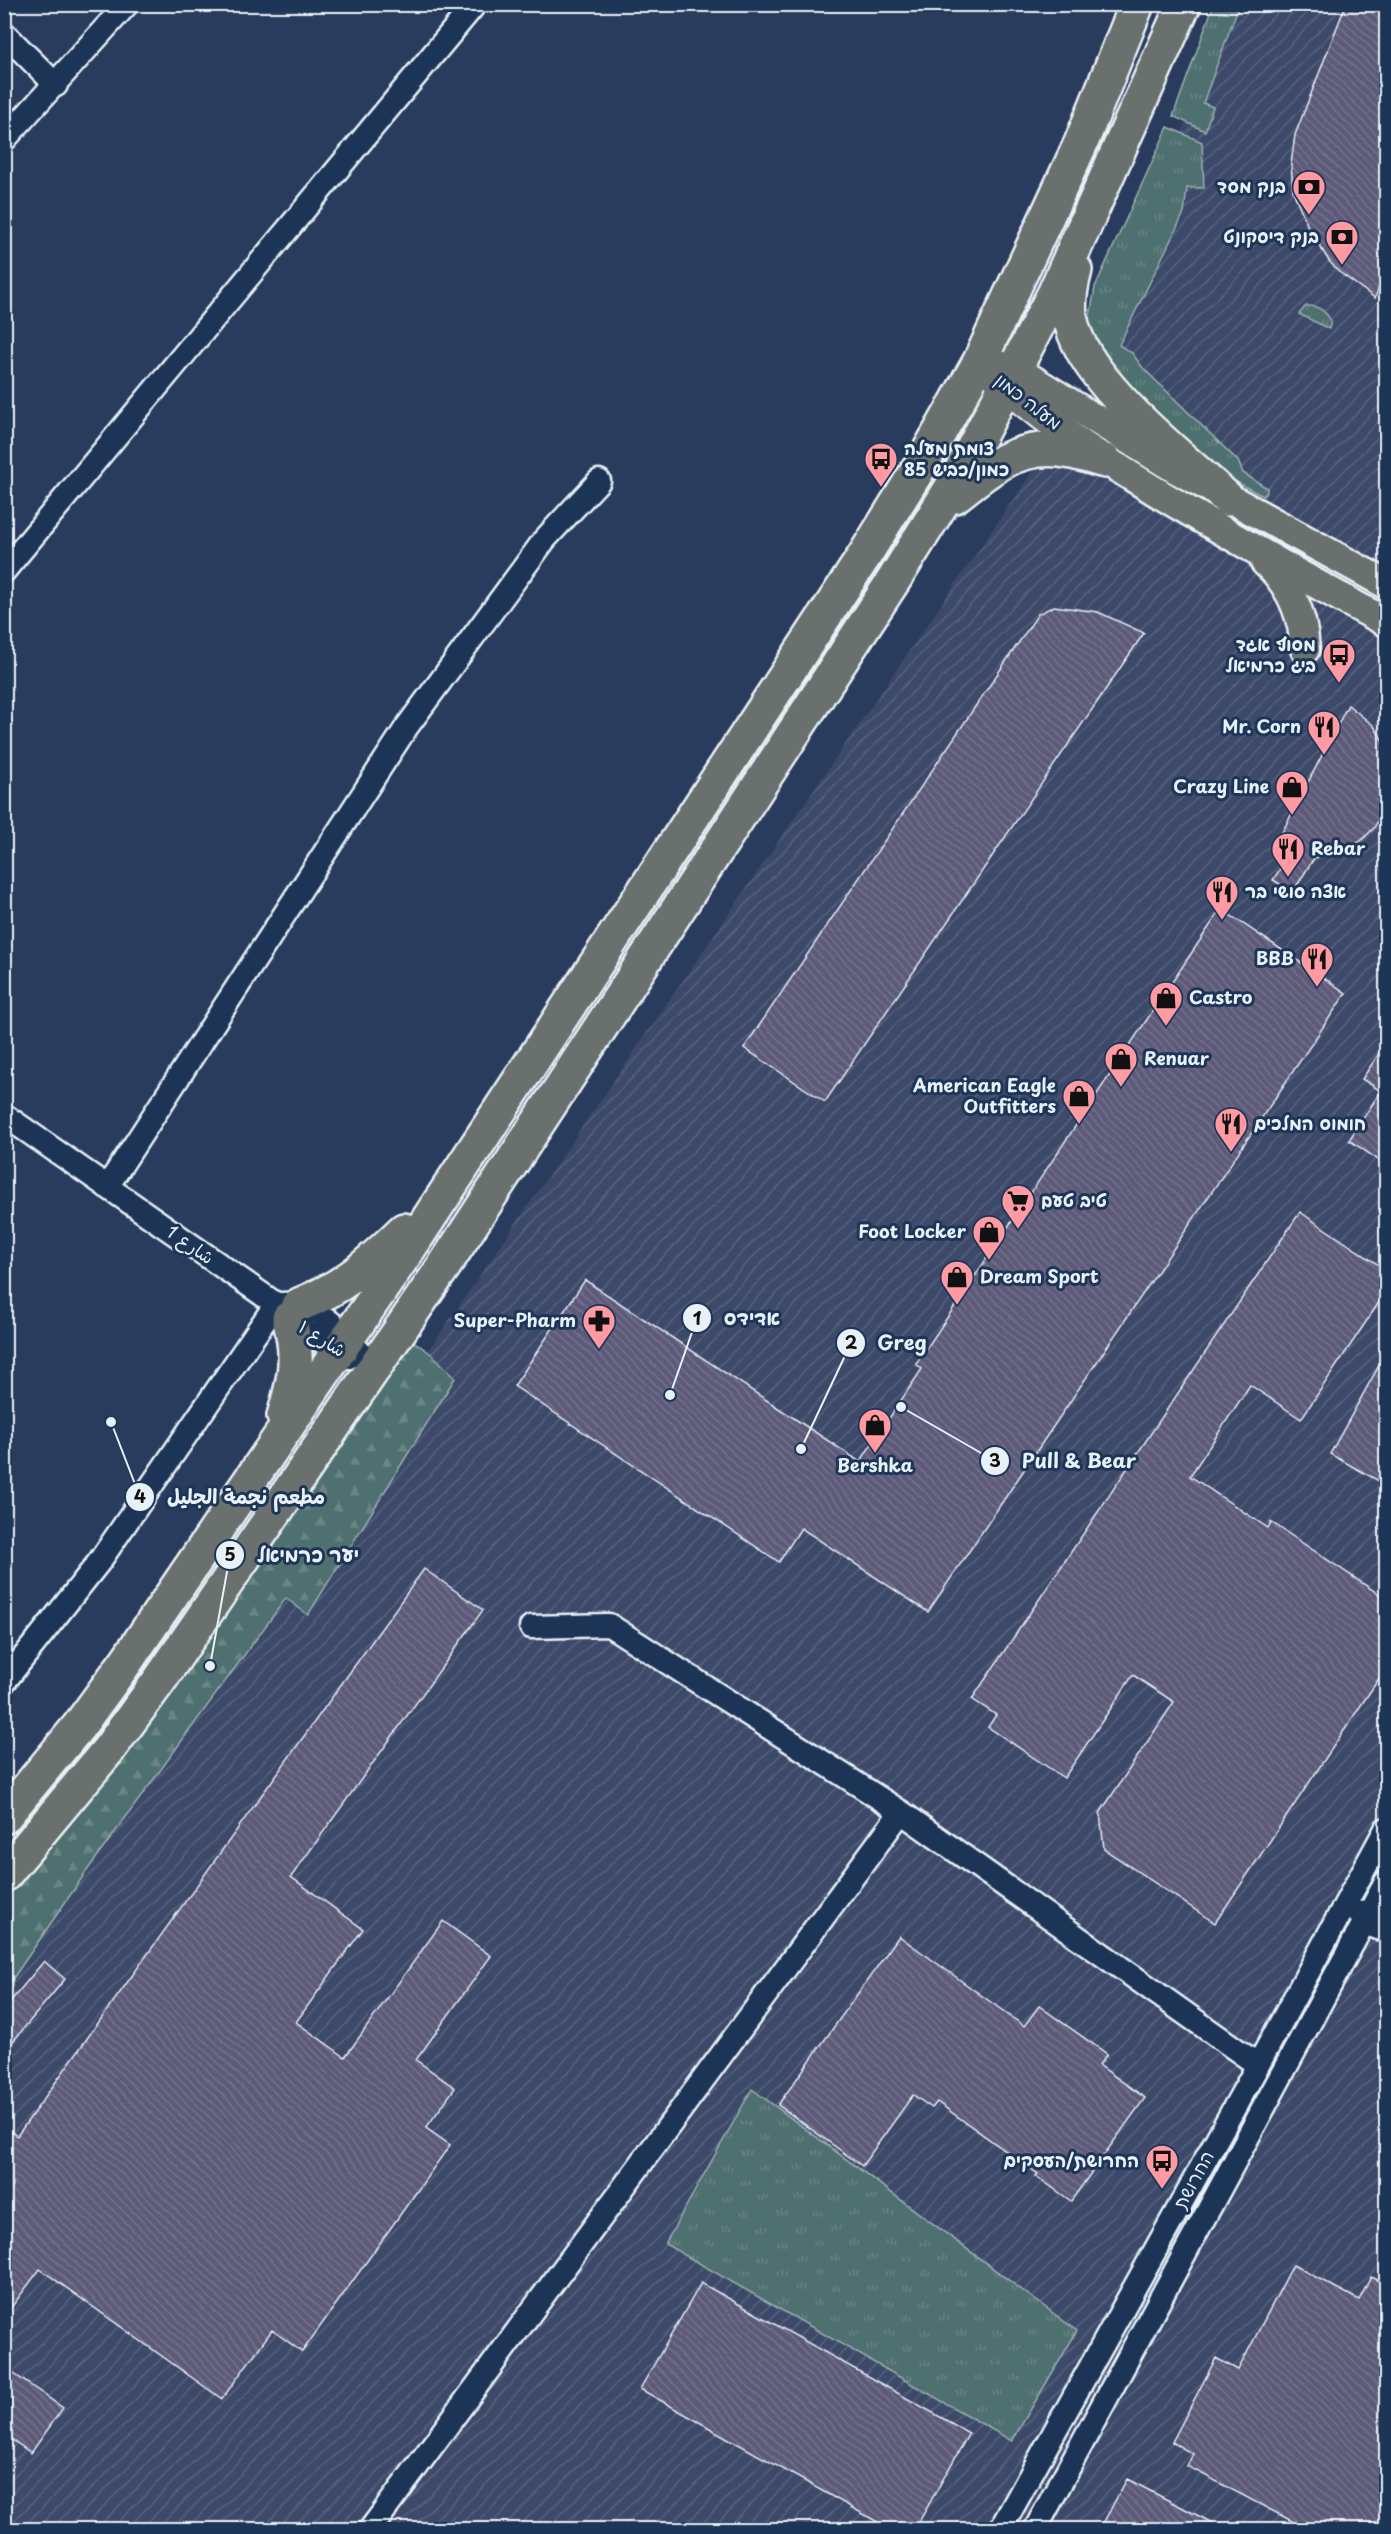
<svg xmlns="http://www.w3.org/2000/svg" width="1391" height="2534" font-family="'Playpen Sans','Playpen Sans Arabic','Playpen Sans Hebrew',sans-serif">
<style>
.industrial{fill:url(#industrial-furrows)}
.grass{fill:url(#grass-tufts);stroke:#9cb0b4;stroke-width:1.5}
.forest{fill:url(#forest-firs);stroke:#9cb0b4;stroke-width:1.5}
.building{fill:url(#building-back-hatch);stroke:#e8f1f8;stroke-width:1.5}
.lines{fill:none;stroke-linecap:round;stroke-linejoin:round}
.minor-casing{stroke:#e8f1f8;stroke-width:27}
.major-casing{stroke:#e8f1f8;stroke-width:33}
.highway-casing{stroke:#e8f1f8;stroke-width:38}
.minor{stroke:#1d3557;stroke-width:22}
.major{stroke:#6a706d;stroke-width:28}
.highway{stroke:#6a706d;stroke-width:33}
.labels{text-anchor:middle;stroke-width:6;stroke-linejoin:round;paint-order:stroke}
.poi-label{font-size:18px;font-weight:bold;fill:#e8f1f8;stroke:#1d3557;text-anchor:end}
.street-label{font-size:18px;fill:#e8f1f8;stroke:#1d3557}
.leader{fill:none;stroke:#e8f1f8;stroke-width:2}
.callout-dot{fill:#e8f1f8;stroke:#1d3557;stroke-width:2}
.mark-label{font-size:18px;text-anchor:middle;font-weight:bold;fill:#111}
.callout-label{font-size:20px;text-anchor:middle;font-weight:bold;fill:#e8f1f8;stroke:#1d3557;stroke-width:6;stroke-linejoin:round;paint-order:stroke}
</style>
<defs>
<pattern id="industrial-furrows" width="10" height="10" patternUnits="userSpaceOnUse" patternTransform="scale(1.5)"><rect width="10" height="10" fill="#3c4869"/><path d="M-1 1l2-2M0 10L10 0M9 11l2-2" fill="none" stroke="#58637f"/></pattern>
<pattern id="grass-tufts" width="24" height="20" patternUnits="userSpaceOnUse" patternTransform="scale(1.5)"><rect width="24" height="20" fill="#50706f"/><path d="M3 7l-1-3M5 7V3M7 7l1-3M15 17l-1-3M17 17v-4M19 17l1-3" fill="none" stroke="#698584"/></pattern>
<pattern id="forest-firs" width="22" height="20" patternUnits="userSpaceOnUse" patternTransform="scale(1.5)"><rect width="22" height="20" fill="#50706f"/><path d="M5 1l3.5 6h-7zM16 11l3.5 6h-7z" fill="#698584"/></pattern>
<pattern id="building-back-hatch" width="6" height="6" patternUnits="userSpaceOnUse" patternTransform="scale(1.5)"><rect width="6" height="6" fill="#5d5a79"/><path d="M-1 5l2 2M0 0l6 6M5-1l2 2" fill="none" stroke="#74728d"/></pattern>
</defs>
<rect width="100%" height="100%" fill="#2a3c5e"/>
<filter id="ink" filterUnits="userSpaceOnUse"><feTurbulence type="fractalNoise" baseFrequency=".0167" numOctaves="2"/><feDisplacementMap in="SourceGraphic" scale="12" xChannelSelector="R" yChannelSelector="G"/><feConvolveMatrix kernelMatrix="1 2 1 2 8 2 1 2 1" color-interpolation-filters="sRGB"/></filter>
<g filter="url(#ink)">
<path class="industrial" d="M1228,5H1386V2529L5,2530V1957L50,1901L1088,391Z"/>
<path class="grass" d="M1214,4L1239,5L1203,103L1213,107L1205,131L1173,116Z
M1168,127L1202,142L1204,188H1187L1184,213L1119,345L1132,353L1143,368L1238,461L1243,473L1267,488V492L1263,496L1223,475L1167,427L1109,365L1088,326L1095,287Z
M1306,306C1318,305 1326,311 1331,321L1329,329L1299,314Z
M752,2089L1077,2331L1012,2441L665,2244Z"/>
<path class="forest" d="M408,1337L434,1356L455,1378L308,1615L286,1598L86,1872L5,1990V1888Z"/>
<path class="building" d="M1346,4H1386V269L1375,298L1339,272L1329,261L1309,229L1293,191L1291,164L1295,135Z
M1054,606L1098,612L1144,633L825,1102L744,1048L1038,614Z
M1348,705L1374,726L1383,741L1386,751V805L1374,828L1361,841L1346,850L1314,858L1293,892L1273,880L1288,856L1273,850Z
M1221,909L1346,993L928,1612L801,1528L779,1562L514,1386L585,1280L860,1462L922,1369L916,1364Z
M1386,1043V1165L1349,1140L1381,1091L1362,1079Z
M1300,1212L1386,1270V1292L1301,1419L1250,1385L1190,1476L1268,1528L1271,1522L1386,1599V1668L1215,1923L1104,1849L1100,1813L1174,1702L1133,1675L1064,1778L988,1727L996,1715L972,1699Z
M1386,1353V1485L1330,1454Z
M424,1569L483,1610L291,1877L363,1929L296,2022L345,2057L443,1921L491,1956L416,2060L455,2088L426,2128L450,2145L302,2352L272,2330L222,2399L40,2269L4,2317V2127L17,2136Z
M899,1936L1024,2026L1039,2006L1107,2054L1099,2065L1145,2098L1071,2201L1036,2176L1038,2174L937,2102L932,2108L913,2095L862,2166L778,2105Z
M44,1961L65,1979L4,2052V2009Z
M1293,2265L1359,2300L1371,2277L1386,2285V2529H1307L1187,2466L1193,2454L1172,2442L1216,2358L1238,2370Z
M701,2283L969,2433L915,2529H890L640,2389Z
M4,2367L63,2408L31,2453L4,2434Z
M1127,2479L1224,2529H1100Z"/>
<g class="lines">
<g class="minor-casing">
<path id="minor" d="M4,33L56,85
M4,140L127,4
M4,571L475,4
M4,1115L276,1304C283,1304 292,1303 299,1305C331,1314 354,1345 374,1369
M107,1187L406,728L545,539L599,481
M287,1316L306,1332L349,1357
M531,1627L609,1625L901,1812
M4,1682L99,1562L276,1304
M1359,1912L1364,1923L1386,1931
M370,2530L901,1812L1258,2065
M1000,2530L1258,2065L1386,1829
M1035,2530L1386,1882"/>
</g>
<g class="major-casing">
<path id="major" d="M980,361C1036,419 1107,462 1175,503C1245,544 1315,584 1386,622
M994,364L1015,369L1176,469L1386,584
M1265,562C1291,585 1303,615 1305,649"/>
</g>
<g class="highway-casing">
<path id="highway" d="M1075,270C1071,285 1068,300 1070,315C1077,377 1182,458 1228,499
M955,496C987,470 1015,446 1059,450C1074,451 1090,457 1105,461
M299,1305C348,1285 366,1266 404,1230
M284,1416C295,1379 300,1356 289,1318
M4,1817L79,1726L128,1659L414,1241L863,558L924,460L980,361L1081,143L1137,4
M4,1875L109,1749L159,1681L446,1263L895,578L957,479L1054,294L1184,4"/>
</g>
<use href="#minor" class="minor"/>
<use href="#major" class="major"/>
<use href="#highway" class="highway"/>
</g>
</g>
<defs>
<g id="bank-pin" transform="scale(1.725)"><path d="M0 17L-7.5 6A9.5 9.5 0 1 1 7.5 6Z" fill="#ff9aa2" stroke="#1d3557"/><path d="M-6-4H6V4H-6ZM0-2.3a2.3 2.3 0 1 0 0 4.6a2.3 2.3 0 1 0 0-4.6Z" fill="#111"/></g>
<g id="bus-pin" transform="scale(1.725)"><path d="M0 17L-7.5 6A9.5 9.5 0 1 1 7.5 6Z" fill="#ff9aa2" stroke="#1d3557"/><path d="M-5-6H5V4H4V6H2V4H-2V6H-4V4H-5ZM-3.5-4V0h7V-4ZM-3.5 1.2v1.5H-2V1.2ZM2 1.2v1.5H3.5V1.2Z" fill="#111"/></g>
<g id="restaurant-pin" transform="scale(1.725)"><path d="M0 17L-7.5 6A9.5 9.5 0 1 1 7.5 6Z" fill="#ff9aa2" stroke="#1d3557"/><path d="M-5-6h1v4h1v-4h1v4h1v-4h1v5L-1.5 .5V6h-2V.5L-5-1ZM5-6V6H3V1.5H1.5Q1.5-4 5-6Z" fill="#111"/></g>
<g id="shop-pin" transform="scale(1.725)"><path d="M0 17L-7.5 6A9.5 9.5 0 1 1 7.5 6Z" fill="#ff9aa2" stroke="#1d3557"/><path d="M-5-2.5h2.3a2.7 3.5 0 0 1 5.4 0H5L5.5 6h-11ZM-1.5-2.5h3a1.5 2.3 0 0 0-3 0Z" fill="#111"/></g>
<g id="supermarket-pin" transform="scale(1.725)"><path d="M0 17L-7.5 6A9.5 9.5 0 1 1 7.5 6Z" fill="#ff9aa2" stroke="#1d3557"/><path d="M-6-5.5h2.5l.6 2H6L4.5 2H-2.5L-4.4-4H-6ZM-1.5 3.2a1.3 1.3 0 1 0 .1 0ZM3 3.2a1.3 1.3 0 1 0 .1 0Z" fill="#111"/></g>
<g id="pharmacy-pin" transform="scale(1.725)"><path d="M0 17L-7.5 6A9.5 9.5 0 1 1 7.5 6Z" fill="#ff9aa2" stroke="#1d3557"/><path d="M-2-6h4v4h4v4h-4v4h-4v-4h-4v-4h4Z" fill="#111"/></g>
</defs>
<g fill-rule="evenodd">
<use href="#bank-pin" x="1309" y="187"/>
<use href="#bank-pin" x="1342" y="237"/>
<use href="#bus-pin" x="881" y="459"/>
<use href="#bus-pin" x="1339" y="655"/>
<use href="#restaurant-pin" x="1324" y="727"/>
<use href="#shop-pin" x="1292" y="787"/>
<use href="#restaurant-pin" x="1288" y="849"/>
<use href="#restaurant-pin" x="1222" y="892"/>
<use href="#restaurant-pin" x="1317" y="959"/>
<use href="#shop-pin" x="1166" y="998"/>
<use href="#shop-pin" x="1121" y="1059"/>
<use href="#shop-pin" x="1079" y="1096"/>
<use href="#restaurant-pin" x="1231" y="1124"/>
<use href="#supermarket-pin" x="1018" y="1201"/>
<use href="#shop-pin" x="989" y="1232"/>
<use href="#shop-pin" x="957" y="1277"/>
<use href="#pharmacy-pin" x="599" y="1321"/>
<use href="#shop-pin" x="875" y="1425"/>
<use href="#bus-pin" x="1162" y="2161"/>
</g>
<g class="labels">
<g class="poi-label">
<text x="1286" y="193">בנק מסד</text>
<text x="1319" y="243">בנק דיסקונט</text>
<text x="904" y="455" text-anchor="start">צומת מעלה<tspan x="904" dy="21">כמון/כביש 85</tspan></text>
<text x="1316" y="651">מסוף אגד<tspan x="1316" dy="21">ביג כרמיאל</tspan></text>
<text x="1301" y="733">Mr. Corn</text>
<text x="1269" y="793">Crazy Line</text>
<text x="1311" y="855" text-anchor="start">Rebar</text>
<text x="1245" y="898" text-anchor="start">אצה סושי בר</text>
<text x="1294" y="965">BBB</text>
<text x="1189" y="1004" text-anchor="start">Castro</text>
<text x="1144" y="1065" text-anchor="start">Renuar</text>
<text x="1056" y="1092">American Eagle<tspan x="1056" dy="21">Outfitters</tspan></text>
<text x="1254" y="1130" text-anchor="start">חומוס המלכים</text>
<text x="1041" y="1207" text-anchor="start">טיב טעם</text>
<text x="966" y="1238">Foot Locker</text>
<text x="980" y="1283" text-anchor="start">Dream Sport</text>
<text x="576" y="1327">Super-Pharm</text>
<text x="875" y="1472" text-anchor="middle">Bershka</text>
<text x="1139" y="2167">החרושת/העסקים</text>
</g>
<g class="street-label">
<text transform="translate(1028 402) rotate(38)" y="6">מעלה כמון</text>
<text transform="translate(190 1245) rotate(35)" y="6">شارع 1</text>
<text transform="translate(322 1339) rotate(32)" y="6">شارع ١</text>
<text transform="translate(1194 2180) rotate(-61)" y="6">החרושת</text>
</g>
</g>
<path class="leader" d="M670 1395L697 1318M801 1449L851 1343M901 1407L995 1461M111 1422L140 1497M210 1666L230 1555"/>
<g class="callout-dot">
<circle cx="670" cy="1395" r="6"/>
<circle cx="801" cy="1449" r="6"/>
<circle cx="901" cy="1407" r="6"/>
<circle cx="111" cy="1422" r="6"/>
<circle cx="210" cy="1666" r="6"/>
<circle cx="697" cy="1318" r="15"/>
<circle cx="851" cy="1343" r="15"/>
<circle cx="995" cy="1461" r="15"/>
<circle cx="140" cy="1497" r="15"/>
<circle cx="230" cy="1555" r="15"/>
</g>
<g class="mark-label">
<text x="697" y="1325">1</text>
<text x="851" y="1349">2</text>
<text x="995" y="1467">3</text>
<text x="140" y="1503">4</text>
<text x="230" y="1561">5</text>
</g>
<g class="callout-label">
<text x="752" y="1325">אדידס</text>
<text x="902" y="1350">Greg</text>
<text x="1079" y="1468">Pull &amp; Bear</text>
<text x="246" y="1504">مطعم نجمة الجليل</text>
<text x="308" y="1562">יער כרמיאל</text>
</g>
<rect width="1391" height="2534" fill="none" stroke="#1d3557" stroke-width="24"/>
<rect x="12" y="12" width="1367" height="2510" fill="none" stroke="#e8f1f8" stroke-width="2" filter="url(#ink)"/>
</svg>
